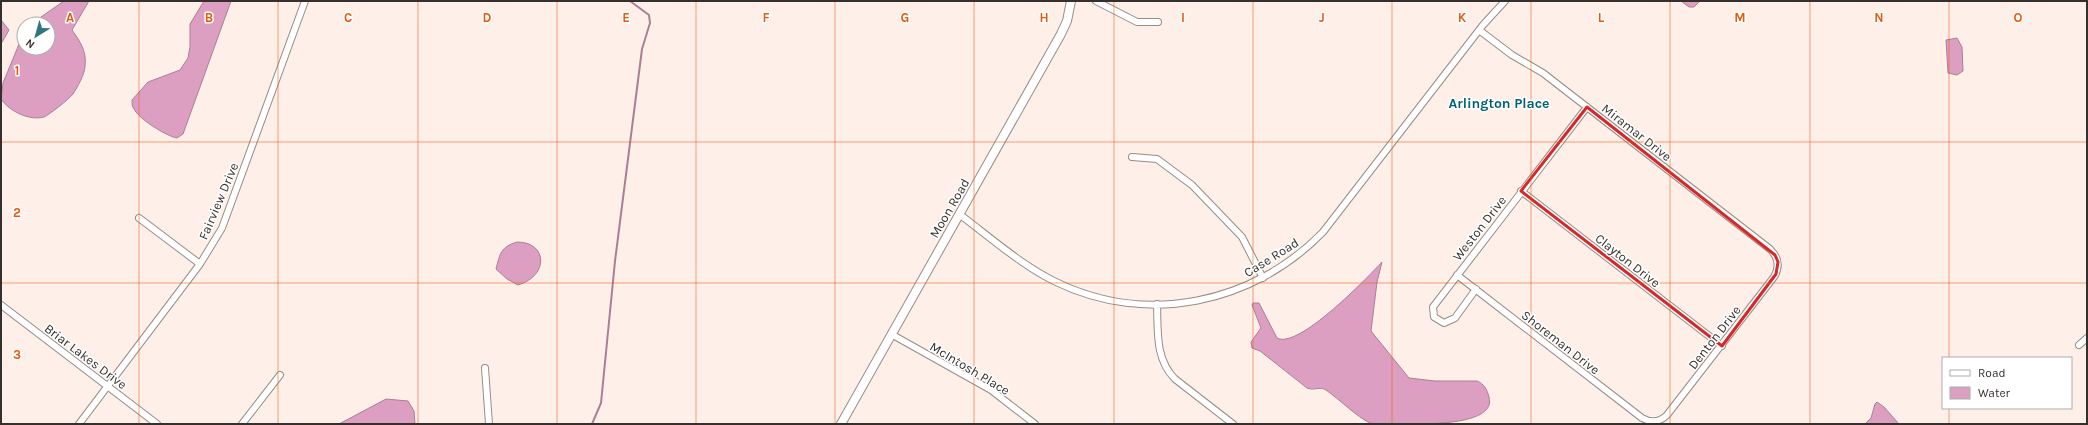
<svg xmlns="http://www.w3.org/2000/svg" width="2088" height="425" font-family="Karla,sans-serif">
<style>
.water{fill:#dd9fc1;stroke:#ab7e95}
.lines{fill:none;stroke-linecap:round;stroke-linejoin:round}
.stream{stroke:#ab7e95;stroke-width:2}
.minor-casing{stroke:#998c86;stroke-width:8}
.tertiary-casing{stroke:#998c86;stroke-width:10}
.minor{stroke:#fff;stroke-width:6}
.tertiary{stroke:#fff;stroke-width:8}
.marked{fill:none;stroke:#d62828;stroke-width:3;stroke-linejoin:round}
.grid{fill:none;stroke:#e8590c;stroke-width:1;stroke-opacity:0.55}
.labels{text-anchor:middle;stroke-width:3;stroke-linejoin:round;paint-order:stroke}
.street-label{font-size:13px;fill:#35302d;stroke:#fff}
.neighbourhood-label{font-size:14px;font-weight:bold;fill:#006270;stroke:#fff}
.grid-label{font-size:13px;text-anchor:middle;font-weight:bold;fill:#e8590c;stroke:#fff;stroke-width:3;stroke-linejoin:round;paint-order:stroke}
</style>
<rect width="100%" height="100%" fill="#fef0e9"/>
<path class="water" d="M64,1H89L72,30C80,41 87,52 85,66C85,74 77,88 73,94C69,99 49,115 44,117C29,121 9,111 1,99L3,83L24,32V48H48V24H31Z
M204,1H231L183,134L177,138C166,136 139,119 134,109C132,107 132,103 132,100L148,82L180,70L188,58L190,47V24Z
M1681,1H1700L1694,7H1689Z
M1,20L9,30L1,44Z
M1957,38L1962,47L1963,71L1957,75L1948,73L1946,40Z
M517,242C548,242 549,276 518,285L507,279L496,269C500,253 501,247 517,242Z
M1382,262L1377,282L1371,331L1409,378L1435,381H1477C1484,384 1487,389 1489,397C1497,425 1427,424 1407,424C1399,424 1377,425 1370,423C1357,417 1339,399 1326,390C1320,386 1314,391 1307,388L1260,351L1252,348L1251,342L1261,328L1252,305L1253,303H1259L1277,338C1298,350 1368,277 1382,262Z
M386,399L408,401L414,411L415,424H339Z
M1877,402L1884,407L1899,424H1865L1871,418L1875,404Z"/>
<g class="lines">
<path class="stream" d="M592,424L601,403L615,261L642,49L650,23L649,15L630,1"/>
<g class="minor-casing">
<path id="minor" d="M1096,1L1137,22H1158
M1132,157L1157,159L1192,185L1242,237L1263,278
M1521,191L1722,346
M959,214C990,237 1021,265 1056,282C1147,326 1253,304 1323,232L1483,25L1505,1
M139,218L200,264
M1457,275L1642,418C1651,423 1660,422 1667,415L1774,277C1780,267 1779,258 1770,249L1543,73L1512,55L1479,30
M1476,289L1455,318L1444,323L1434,317L1433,307L1587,107
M1157,304C1158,331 1155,359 1175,379L1233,424
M1,305L157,424
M891,334L991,390L1035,424
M2079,345L2087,338
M485,368L489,424
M79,424L200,264L222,228L305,1
M242,424L280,375"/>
</g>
<g class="tertiary-casing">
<path id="tertiary" d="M841,424L1061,34L1067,21L1071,1"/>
</g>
<use href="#minor" class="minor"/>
<use href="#tertiary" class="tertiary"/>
</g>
<path class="marked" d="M1587,107L1775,255L1778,262L1776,274L1722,346L1521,191Z"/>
<path class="grid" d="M139,1V424M278,1V424M418,1V424M557,1V424M696,1V424M835,1V424M974,1V424M1114,1V424M1253,1V424M1392,1V424M1531,1V424M1670,1V424M1810,1V424M1949,1V358M1,142H2087M1,283H2087M1949,408V424"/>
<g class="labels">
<g class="street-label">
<text transform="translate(1637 132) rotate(38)" y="5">Miramar Drive</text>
<text transform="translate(218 201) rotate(-67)" y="5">Fairview Drive</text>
<text transform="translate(949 208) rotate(-60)" y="5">Moon Road</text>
<text transform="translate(1479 228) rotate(-52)" y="5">Weston Drive</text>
<text transform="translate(1271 257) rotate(-32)" y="5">Case Road</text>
<text transform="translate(1628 260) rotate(38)" y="5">Clayton Drive</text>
<text transform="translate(1714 337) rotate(-52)" y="5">Denton Drive</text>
<text transform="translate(1561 342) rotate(38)" y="5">Shoreman Drive</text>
<text transform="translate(86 356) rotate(37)" y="5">Briar Lakes Drive</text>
<text transform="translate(970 368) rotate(31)" y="5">McIntosh Place</text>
</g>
<g class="neighbourhood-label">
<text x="1499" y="108">Arlington Place</text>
</g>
</g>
<g class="grid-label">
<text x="70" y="22">A</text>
<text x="209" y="22">B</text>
<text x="348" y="22">C</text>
<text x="487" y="22">D</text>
<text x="626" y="22">E</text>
<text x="766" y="22">F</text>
<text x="905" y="22">G</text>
<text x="1044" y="22">H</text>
<text x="1183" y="22">I</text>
<text x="1322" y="22">J</text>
<text x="1462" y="22">K</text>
<text x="1601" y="22">L</text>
<text x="1740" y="22">M</text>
<text x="1879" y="22">N</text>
<text x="2018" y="22">O</text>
<text x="17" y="75">1</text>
<text x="17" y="217">2</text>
<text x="17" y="359">3</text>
</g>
<rect width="2088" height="425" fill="none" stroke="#35302d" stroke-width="4"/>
<rect x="1942" y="357" width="130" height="52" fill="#ffffff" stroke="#aeacab"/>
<rect x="1950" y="370" width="20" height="6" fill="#ffffff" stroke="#aeacab"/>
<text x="1978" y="377" font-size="12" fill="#35302d">Road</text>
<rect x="1950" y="387" width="20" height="12" fill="#dd9fc1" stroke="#aeacab"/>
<text x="1978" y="397" font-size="12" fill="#35302d">Water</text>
<g transform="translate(36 36) rotate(217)"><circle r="19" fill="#ffffff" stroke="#aeacab"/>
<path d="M0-3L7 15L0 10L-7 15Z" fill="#2f7582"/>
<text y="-6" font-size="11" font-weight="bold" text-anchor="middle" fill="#35302d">N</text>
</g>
</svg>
